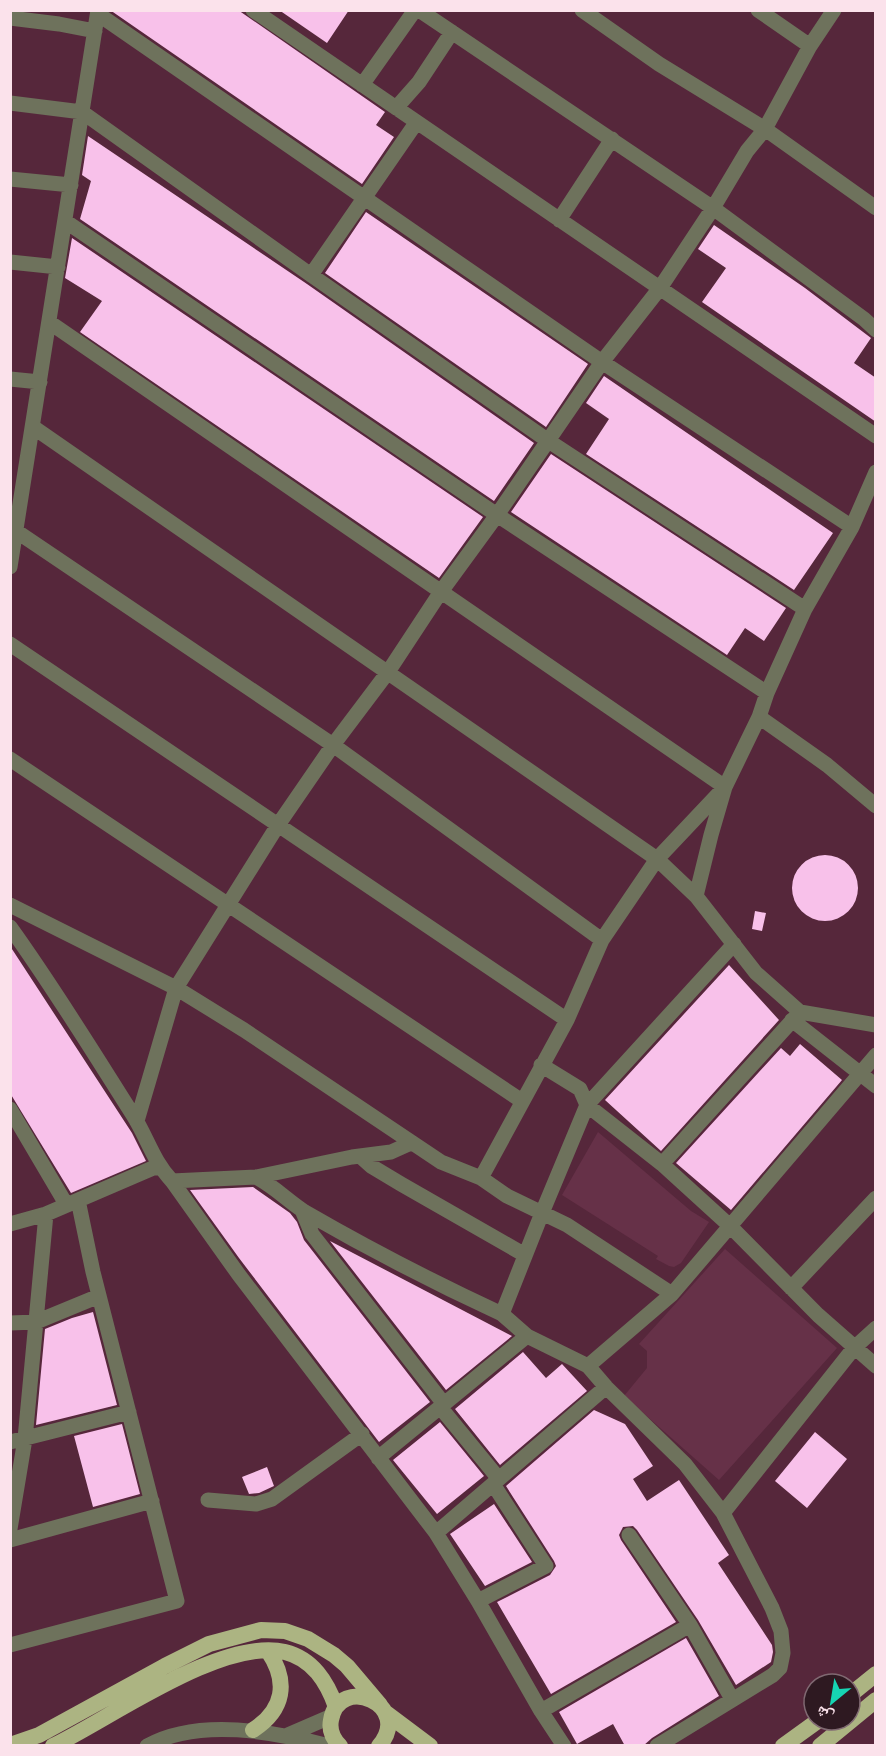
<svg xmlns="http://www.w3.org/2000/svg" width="886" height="1756" font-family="'Asap Condensed','Noto Naskh Arabic',sans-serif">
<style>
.built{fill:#663148}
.building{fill:#f8c1ea}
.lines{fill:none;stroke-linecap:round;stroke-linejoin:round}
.minor{stroke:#6e725c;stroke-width:15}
.trunk{stroke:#acb482;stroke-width:16}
</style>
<rect width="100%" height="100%" fill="#56273b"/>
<path class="built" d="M598,1132L691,1211L709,1222L681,1263L674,1267L669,1266L656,1259L658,1256L562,1195Z
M725,1249L837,1348L719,1480L624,1396L647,1368V1351L639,1344Z"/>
<path class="building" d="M110,10H238L385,112L376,125L394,137L362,184Z
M279,10H349L327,43Z
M88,136L307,284L534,443L494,501L80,219L91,181L82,175Z
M366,212L588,364L546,427L325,273Z
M714,225L805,288L871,338L854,363L876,378V422L702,302L726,268L698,249Z
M72,238L483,517L439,578L80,332L102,301L65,278Z
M604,376L833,533L794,590L586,454L609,419L586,403Z
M551,454L786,608L764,641L745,628L727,655L511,512Z
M792 888a33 33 0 1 1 66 0a33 33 0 1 1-66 0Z
M755,911L766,913L762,931L752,929Z
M10,946L132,1133L146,1161L71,1193L10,1093Z
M729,965L779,1020L661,1151L605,1100Z
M800,1044L842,1080L731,1210L676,1163L781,1048L790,1056Z
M253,1187L290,1213L297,1222L304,1240L430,1402L379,1442L239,1258L190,1190Z
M330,1241L512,1336L446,1390Z
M93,1312L117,1405L36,1425L45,1329L72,1318Z
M523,1352L546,1378L562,1364L587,1391L500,1465L455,1409Z
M594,1410L625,1424L653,1466L633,1479L647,1501L679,1480L729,1555L718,1563L772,1645L773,1652L771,1662L736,1685L698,1620L637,1530L633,1526L623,1527L619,1535L621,1540L676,1622L551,1694L497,1602L550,1575L556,1566L554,1561L506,1486Z
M440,1422L484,1476L437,1514L393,1460Z
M122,1424L140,1494L93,1507L74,1436Z
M815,1432L847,1459L807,1508L775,1481Z
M267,1467L274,1486L259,1493L249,1494L242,1477Z
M494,1504L532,1562L485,1586L450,1534Z
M686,1638L719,1696L652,1738L643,1746H625L613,1724L577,1744L559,1712Z"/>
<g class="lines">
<path class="minor" d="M253,10L876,436
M419,10L713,208L864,319L876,330
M758,10L810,46
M834,10L810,46L765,129L876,208
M98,14L602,362L852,527
M10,18L59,24L95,31
M362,85L415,10
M10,103L82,112L311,275L547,440L805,609
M396,108L419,82L452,32
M10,179L71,185
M559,220L612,139
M65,221L497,515L767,693
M10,262L58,267
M311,275L416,123
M49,322L725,787L711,835L696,896
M10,379L40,382
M33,427L657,859L696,896L756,973L800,1012L876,1025
M16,531L333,745L602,940
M10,567L98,10
M10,644L567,1020
M759,717L827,765L876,806
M10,759L522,1101
M10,905L176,988L244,1030L441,1162L481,1178L507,1196L567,1225L672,1294
M10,927C54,988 93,1052 133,1115C147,1137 153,1161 172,1181L239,1275L436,1533L478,1601L541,1711L564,1746
M792,1020L876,1086
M541,1065L580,1089L587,1105L662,1164L730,1226L818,1315L876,1366
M10,1109L66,1204
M137,1121L176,988L278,825L333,745L388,672L440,593L497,515L602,362L660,288L713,208L747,151L765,129L659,64L582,10
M361,1157L371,1166L401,1184L525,1255
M662,1164L800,1012
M256,1177C275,1187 288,1201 305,1212C369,1249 435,1283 502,1314
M481,1178L567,1020L602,940L657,859L725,787L759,717L767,693L805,609L852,527L876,472
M172,1181L256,1177L352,1157L391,1152L411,1143
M302,1210L312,1234L444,1404
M10,1224L46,1214L153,1168H160
M791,1288L876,1198
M10,1323L36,1322L99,1296
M588,1366L672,1294L876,1055
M440,1407L499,1479
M10,1442L129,1412
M378,1458L527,1336
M208,1500L256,1504L272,1499L362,1434
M723,1513L854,1348L876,1328
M10,1529L25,1439L46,1214
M436,1533L606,1387
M629,1535L690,1625L732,1699
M10,1540L152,1501
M478,1601L546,1566L493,1484
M10,1645L177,1601L93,1272L78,1200
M541,1711L690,1625
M288,1735L332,1716
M147,1746C199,1717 275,1732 329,1746
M657,1746L773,1675L780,1668L783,1653L781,1631L772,1608L723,1513L685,1464L606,1387L588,1366L527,1336L502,1314L542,1213L587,1105L734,944"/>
<path class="trunk" d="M850,1695L876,1674
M386,1713L430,1746
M253,1730C284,1710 289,1682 268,1651
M10,1745L39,1735L165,1666L209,1644L261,1630L285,1631L308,1639L334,1655L347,1666L380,1705
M53,1746C111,1718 222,1637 285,1652C313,1659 327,1682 336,1707
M340,1746C333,1739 329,1730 331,1720C339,1673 414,1705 379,1746
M783,1746L819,1720
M820,1746L876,1700"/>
</g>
<rect width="886" height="1756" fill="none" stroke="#fbe2eb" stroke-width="24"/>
<g transform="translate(832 1702) rotate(210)"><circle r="28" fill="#2e1921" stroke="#806972" stroke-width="1.5"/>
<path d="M0-4.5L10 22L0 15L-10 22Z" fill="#16d5b3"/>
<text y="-9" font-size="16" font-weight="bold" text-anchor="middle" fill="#fbe2eb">ش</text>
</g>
</svg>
